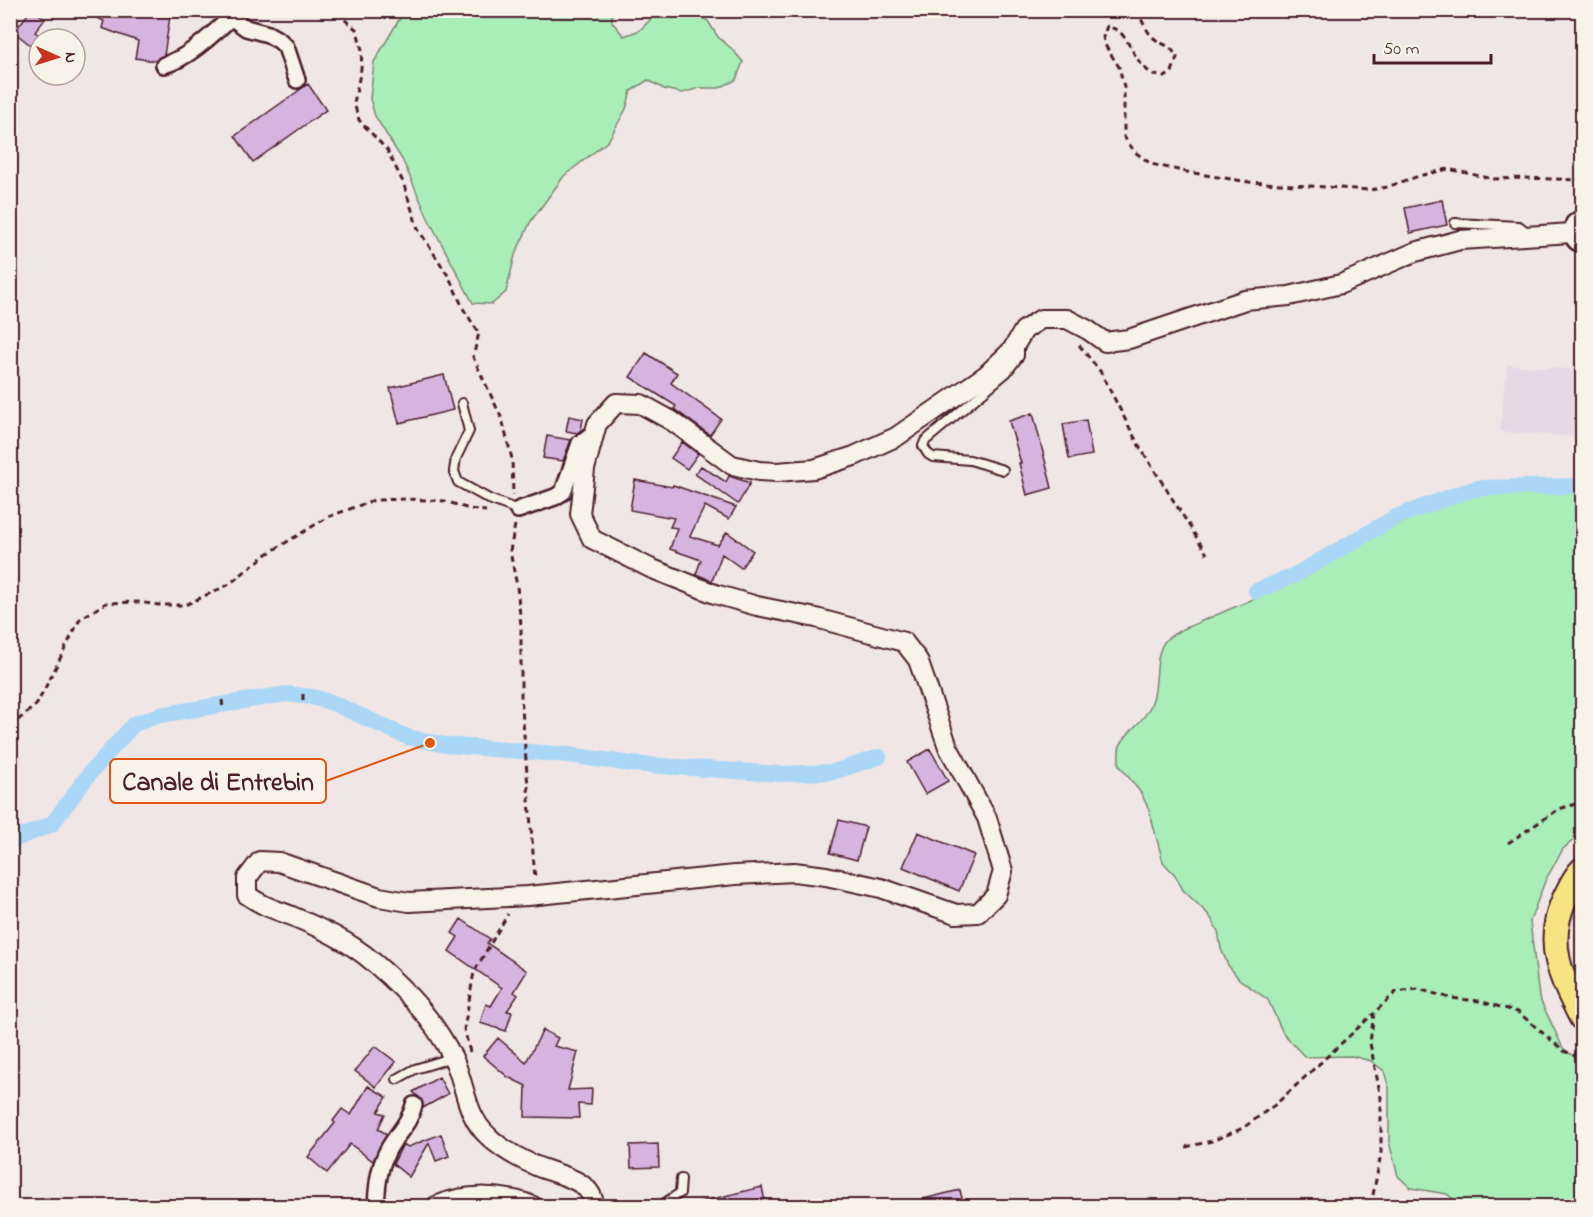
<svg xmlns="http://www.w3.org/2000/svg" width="1593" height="1217" font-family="'Indie Flower',sans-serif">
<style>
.built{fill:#e8d7e4}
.green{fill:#a9edb8;stroke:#7a8672;stroke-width:1.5}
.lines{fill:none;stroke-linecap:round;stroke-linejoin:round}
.canal{stroke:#aad7f6;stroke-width:16}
.building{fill:#d5b4e0;stroke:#4a1f2b;stroke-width:1.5}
.service-casing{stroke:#4a1f2b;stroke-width:12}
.minor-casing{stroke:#4a1f2b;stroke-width:20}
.tertiary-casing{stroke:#4a1f2b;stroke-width:22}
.primary-casing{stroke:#4a1f2b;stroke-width:28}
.path{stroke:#4a1f2b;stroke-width:3;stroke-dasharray:6 4.5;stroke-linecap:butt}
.service{stroke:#f7f3e8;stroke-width:8}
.minor{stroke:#f7f3e8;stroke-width:15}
.tertiary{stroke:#f7f3e8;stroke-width:18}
.primary{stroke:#f6e381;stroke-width:24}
.leader{fill:none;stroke:#e0560e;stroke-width:2}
.callout-dot{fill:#e0560e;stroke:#f7f3e8;stroke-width:2}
.callout{fill:#f7f3e8;stroke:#e0560e;stroke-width:2}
.callout-label{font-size:26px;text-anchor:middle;font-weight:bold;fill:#4a1f2b}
</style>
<rect width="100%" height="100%" fill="#f0e6e6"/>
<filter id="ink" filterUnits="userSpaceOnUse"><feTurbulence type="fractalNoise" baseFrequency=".0167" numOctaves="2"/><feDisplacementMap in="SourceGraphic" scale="12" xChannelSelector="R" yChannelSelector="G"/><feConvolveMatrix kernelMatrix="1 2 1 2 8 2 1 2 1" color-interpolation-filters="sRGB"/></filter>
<g filter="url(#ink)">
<path class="built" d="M1507,365L1582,370V437L1500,432Z"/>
<path class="green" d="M404,11H612V22L624,36L640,30L653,17L669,11H691L708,21L718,37L732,49L743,62L736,80L719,88H700L682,93L664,89L648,80L631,91L626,109L608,141L564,176L531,221L515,255L506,292L492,304L473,303L428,218L403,161L375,116L370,99L374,62Z
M1497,489L1538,492L1582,490V833L1563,849L1545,881L1530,921L1539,997L1563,1048L1582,1063V1206H1461L1447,1194L1411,1188L1398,1176L1389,1142V1088L1384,1071L1371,1061L1352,1056L1305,1057L1283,1033L1268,1000L1239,979L1228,965L1221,949L1218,931L1209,915L1183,890L1175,875L1163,862L1149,810L1141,793L1119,765C1119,759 1118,751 1120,746C1126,732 1141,724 1149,709C1161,687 1152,658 1165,641C1169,636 1176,633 1181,630L1286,585L1363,540L1391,527L1452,501L1476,492Z"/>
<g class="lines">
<path class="canal" d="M1256,591L1295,575L1396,517L1455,495L1478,488L1582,486
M10,841L52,824L90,773L134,724L160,715L286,694L312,697L333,703L407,737L445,745L568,755L632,764L780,774L833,772L879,757"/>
</g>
<path class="building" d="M31,10H34L45,19L35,32L39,35V52L14,32Z
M79,10H171L164,55L156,61L135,58L138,41L102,28L104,21Z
M308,84L326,110L253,162L235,136Z
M1442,200L1447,225L1410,233L1405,208Z
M646,353L677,373L671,383L721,419L710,435L674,409L676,406L630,377Z
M444,375L453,410L399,423L390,388Z
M1033,413L1052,488L1027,495L1019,463H1021L1009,421Z
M569,416L583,419L581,430L577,433L566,431Z
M1086,420L1092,455L1069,459L1063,424Z
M547,436L571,440L563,461L543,458Z
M682,442L698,454L687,469L671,458Z
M701,466L726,482L729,476L750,483L738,504L695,474Z
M635,480L672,487L673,485L736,507L729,519L705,506L690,536L718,545L727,532L753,551L741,568L722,554L712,581L696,574L701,560L670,549L677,528L670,527L674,518L630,510Z
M930,749L948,781L925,794L907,762Z
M839,820L866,827L857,860L830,853Z
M918,832L974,855L959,891L903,867Z
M461,919L490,939L487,943L527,971L514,992L518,995L507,1011L512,1012L506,1031L480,1023L486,1004L491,1006L502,988L449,951L458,937L452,933Z
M543,1030L558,1038L554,1046L578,1052L568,1090L592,1089L591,1105L578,1104L579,1118L525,1117L526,1086L508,1077L483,1056L498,1038L526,1062Z
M375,1046L396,1062L376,1087L355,1071Z
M439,1077L448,1094L423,1108L421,1099L413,1092Z
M368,1086L387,1097L378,1112L385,1114L378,1129L387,1134L373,1161L350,1144L327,1173L308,1157L335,1123L333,1121L342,1109L351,1115Z
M441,1134L449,1156L436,1161L429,1143L409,1177L393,1164L403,1144L408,1147Z
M658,1144L659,1167L631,1168L630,1145Z
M762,1187L766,1206H701L700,1202Z
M960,1190L964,1206H911V1202Z"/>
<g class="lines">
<g class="service-casing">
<path id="service" d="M1455,223L1519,226L1527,232
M462,403L469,431L456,458L454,471L458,482L489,499L518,510
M1003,470L970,460L933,457L928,454L923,446L925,441L1006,373L1019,356V347
M397,1079L415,1069L451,1058
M660,1206L680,1193L681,1179"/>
</g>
<g class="minor-casing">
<path id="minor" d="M231,17L246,28L268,34L280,41L286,47L297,80
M164,65C190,58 217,30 237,12
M1582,217L1574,223C1572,232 1571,242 1582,244
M518,510L555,497L563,492L580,443L595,432
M376,1206C377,1189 378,1171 386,1154C393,1137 410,1124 414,1105"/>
</g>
<g class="tertiary-casing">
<path id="tertiary" d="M436,1206C465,1193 504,1194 533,1206
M594,1206C593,1178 555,1175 534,1165C518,1158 501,1149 488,1136C465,1115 466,1085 453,1058C435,1021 403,987 372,961C349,941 320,928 292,916C274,909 264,907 247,895V878L260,861L279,862L379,897L409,902L528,896L735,875L794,872L826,876L881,888L956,914L978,913L996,895L1003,871L987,818L948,747L918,660L904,642L816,618L757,606L715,594L650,568L592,539L580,514L585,469L597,424L616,403L641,404L672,421L732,465L759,471L777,472L814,469L854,456L896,437L986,375L1012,350L1024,330L1041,319H1067L1088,330L1105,342L1129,339L1245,300L1289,296L1341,284L1415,252L1460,240L1572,233"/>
</g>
<g class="primary-casing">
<path id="primary" d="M1582,870C1574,878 1570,888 1565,898C1544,943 1561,978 1582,1018"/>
</g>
<path class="path" d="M341,10L344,19L357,30L362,50L361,69L354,103L359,120L387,150L403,182L418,229L449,277L464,310L479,333L473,357L502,419L512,459L513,495
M1137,10C1142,20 1146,32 1155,39C1165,47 1169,43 1177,57L1172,72L1165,77C1138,75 1135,48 1120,32C1117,29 1111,28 1107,26L1103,37L1105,45L1119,67L1124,87V137L1135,152L1151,164L1187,172L1249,182L1370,190L1387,187L1419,176L1448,169L1494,179L1524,178L1582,180
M1079,345L1100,371L1138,444L1207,554
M515,525L510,551L517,586L521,625V695L535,879
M222,700L223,709
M303,700V691
M10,727L37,704L80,619L106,603L138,602L159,605H185L228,585L267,554L328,517L374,500L407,499L445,501L469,509L486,511
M1508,843L1559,809L1582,802
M470,1052L464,1029L474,972L508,914
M1186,1147L1212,1141L1243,1128L1276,1104L1373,1014
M1373,1195L1381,1154V1098L1370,1043L1374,1013L1396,992L1418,989L1450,998L1479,1001L1518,1012L1564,1051L1578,1057L1582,1055"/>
<use href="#service" class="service"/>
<use href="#minor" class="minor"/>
<use href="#tertiary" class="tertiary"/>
<use href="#primary" class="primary"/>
</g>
</g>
<path class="leader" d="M430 743L326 781"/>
<circle class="callout-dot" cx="430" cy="743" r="6"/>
<rect class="callout" x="110" y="759" width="216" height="44" rx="6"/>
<g class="callout-label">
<text x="218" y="790">Canale di Entrebin</text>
</g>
<rect width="1593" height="1217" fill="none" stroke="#f7f3e8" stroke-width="36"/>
<rect x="18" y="18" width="1557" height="1181" fill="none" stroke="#4a1f2b" stroke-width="2" filter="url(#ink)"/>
<g transform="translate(57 57) rotate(93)"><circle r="28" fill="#f7f3e8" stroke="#b29e9c" stroke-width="1.5"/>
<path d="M0-4.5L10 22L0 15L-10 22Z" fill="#c8321e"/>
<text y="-9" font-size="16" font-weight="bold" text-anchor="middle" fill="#4a1f2b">N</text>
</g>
<path d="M1374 54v9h117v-9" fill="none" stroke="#4a1f2b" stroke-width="3"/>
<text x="1383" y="54" font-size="18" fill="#4a1f2b" stroke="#f7f3e8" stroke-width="4.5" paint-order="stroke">50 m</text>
</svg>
